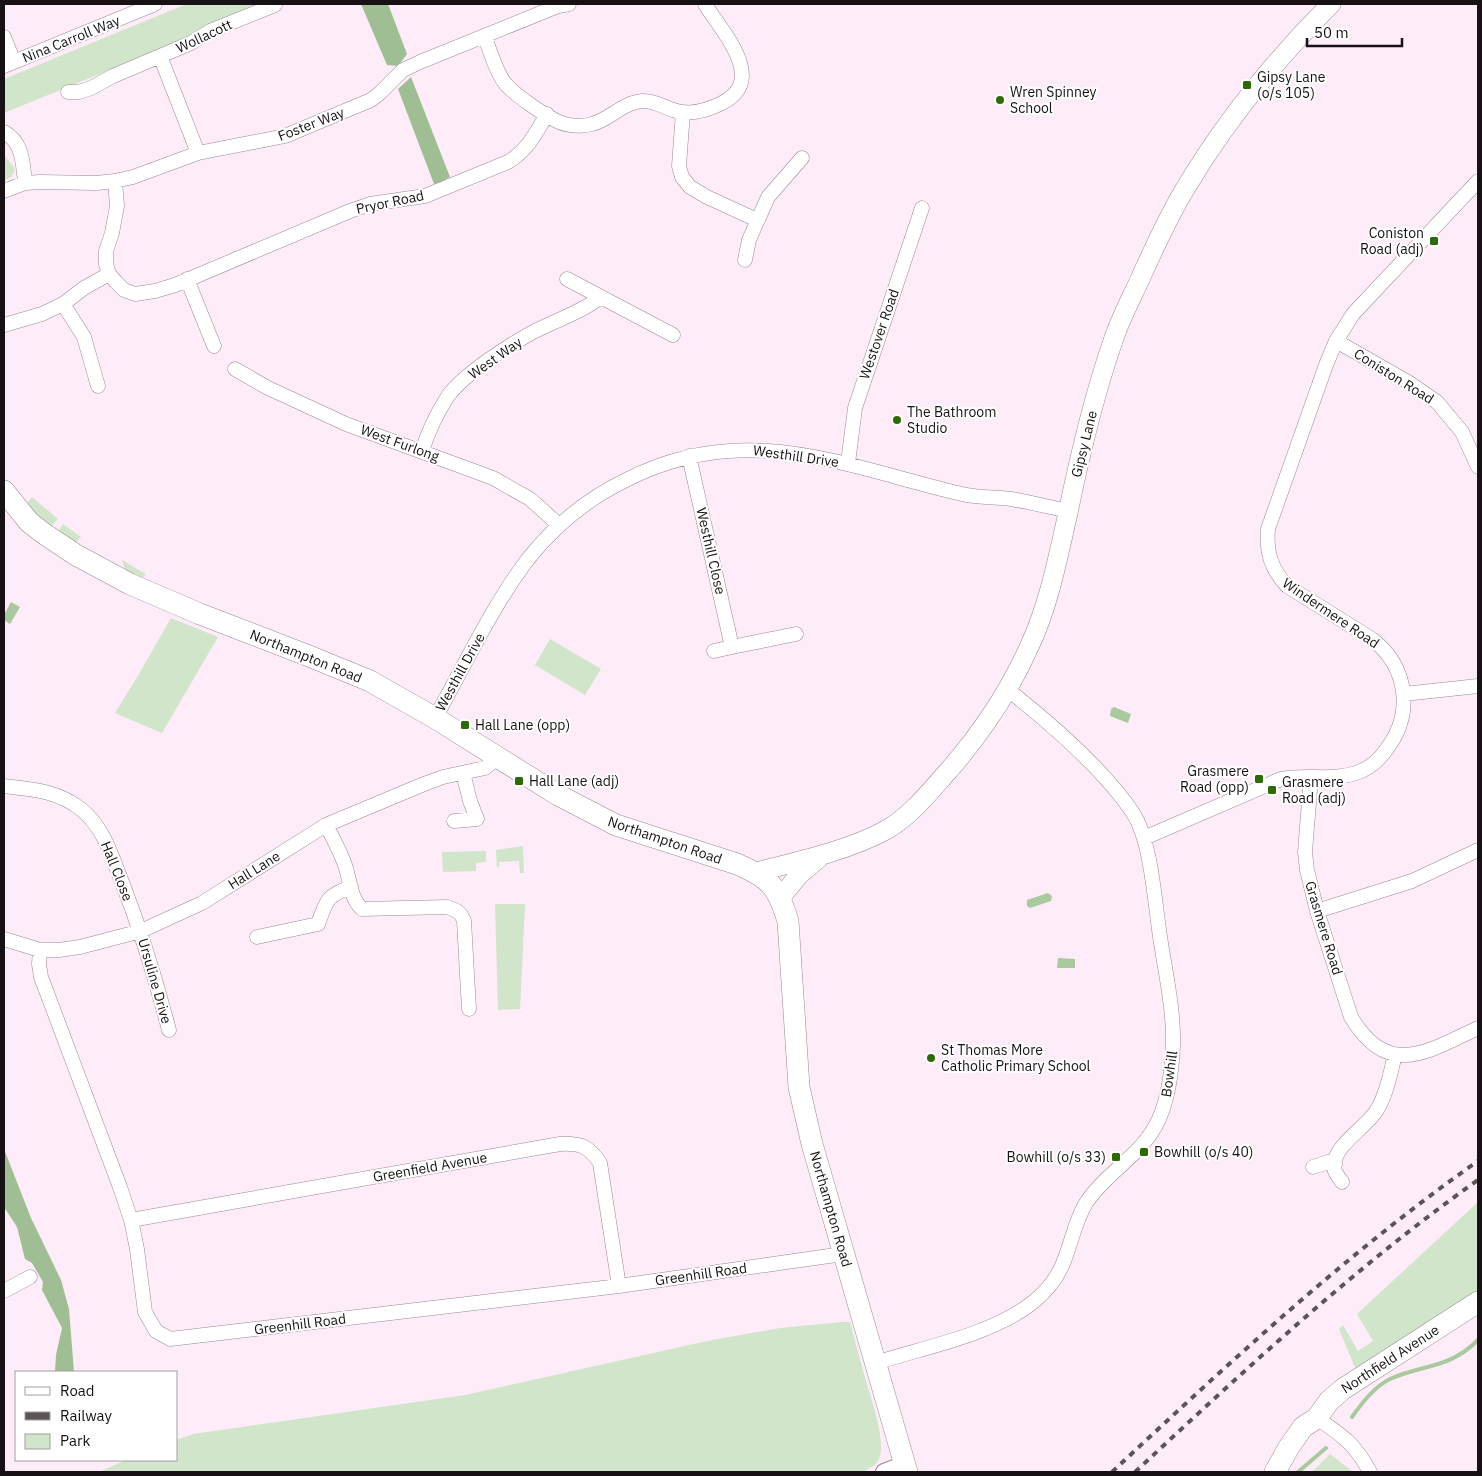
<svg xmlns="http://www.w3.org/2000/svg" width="1482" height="1476" font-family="'IBM Plex Sans',sans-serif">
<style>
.green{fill:#d0e5c9}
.forest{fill:#9fbe94}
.water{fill:#a9c99e}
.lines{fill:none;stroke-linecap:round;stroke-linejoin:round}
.stream{stroke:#a9c99e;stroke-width:4}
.minor-casing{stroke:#998994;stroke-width:15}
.tertiary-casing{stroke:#998994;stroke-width:18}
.secondary-casing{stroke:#998994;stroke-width:20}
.primary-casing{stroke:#998994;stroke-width:22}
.minor{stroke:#fff;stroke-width:14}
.tertiary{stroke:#fff;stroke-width:16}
.secondary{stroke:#fff;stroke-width:19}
.primary{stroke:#fff;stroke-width:21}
.rail{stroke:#5c5359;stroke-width:4;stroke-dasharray:6 6;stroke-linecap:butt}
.poi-dot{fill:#2b6c02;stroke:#fff;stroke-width:2}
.labels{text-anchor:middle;stroke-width:4;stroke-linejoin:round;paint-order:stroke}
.street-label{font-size:14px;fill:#171115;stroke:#fff}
.poi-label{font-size:14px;fill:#171115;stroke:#fff;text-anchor:start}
</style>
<rect width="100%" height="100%" fill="#feecf8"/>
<path class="green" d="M187,4H271L4,113V79Z
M4,155L13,166L15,170L11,177L4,180Z
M32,497L58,519L49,529L26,505Z
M63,524L81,537L74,545L56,535Z
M122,560L146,574L140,581L126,574Z
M171,618L218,637L162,733L115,713L139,674Z
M550,639L601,669L585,695L535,665Z
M523,846L524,873H520L519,861L499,862V867H497L496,850Z
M486,851V862L476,863V871L443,872L442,852Z
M495,904H525L520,1009L498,1010Z
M1478,1202V1295L1356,1370L1339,1329L1343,1325L1358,1351L1373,1341L1357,1314Z
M843,1322H850C854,1337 858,1352 862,1367C867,1387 889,1443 878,1461C875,1466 868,1469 863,1472L101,1471L126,1460H176V1440L193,1434L465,1395L707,1341L780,1328Z
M1330,1454L1353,1472H1312Z"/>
<path class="forest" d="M361,4H388L407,54L398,66L387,65Z
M411,77L450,177L441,182L434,184L398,89Z
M4,1149L31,1218L61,1280L69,1309L74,1372H55L56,1355L62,1328L42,1290L43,1282L32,1263L25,1259L17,1227L4,1207Z"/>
<path class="water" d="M11,602L20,607L10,624L4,620V615Z
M1114,707L1131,714L1128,723L1110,716L1111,709Z
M1048,893L1052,896L1051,901L1030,908L1027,906V900Z
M1058,958L1075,959V968H1057Z"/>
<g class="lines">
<path class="stream" d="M1352,1417C1362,1403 1374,1387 1390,1379C1424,1364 1449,1369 1478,1340
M1298,1472L1326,1448"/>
<g class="minor-casing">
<path id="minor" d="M4,37L14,62
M485,37C490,51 495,69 504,82C513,94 544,115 559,122C568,126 583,127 592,124C611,119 623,102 643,101C659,101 668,111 682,112C696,114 710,109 722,103C769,79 720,30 705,4
M160,56L198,153
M4,66L155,4
M68,92H79L91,88L113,76L191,43L210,31L275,5
M683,112L679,166L682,177L690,187L707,197L757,220
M4,132C23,142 23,164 25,183
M115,181L117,206L112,233L106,251V264L109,274L116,282L124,290L135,294L155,291L175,285L350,211L370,204L425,196L508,162C527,151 536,133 547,114
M4,191L25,183L40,182L96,183L115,181L133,177L198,153L285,136L371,100L380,93L403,70L420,62L558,6L569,4
M745,260L749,240L768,197L802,158
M187,279L214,346
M567,279L601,297
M63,304L84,337L98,386
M4,325L42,314L63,304L84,288L109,274
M1336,341L1408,382L1437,402L1462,432L1478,467
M235,369L266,387L346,424L493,478L530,499L559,525
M422,451C428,432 437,413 448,396C465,373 508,346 533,332C556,320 580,313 601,297L673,335
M689,456L732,647L796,634
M848,463L855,408L922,208
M714,651L732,647
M1404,694L1478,686
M435,718C465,665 491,608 528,559C555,525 587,499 626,480C745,419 843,466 962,494C978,498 995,497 1011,499C1030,502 1049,507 1068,511
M1311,777L1305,852L1307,870L1317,911L1351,1017C1388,1079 1427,1052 1478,1028
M4,786C32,789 59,791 82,810C104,828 112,857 122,882C141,931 156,980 169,1030
M454,821L477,819L470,801L463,773
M326,825C333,838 340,851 345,865C350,879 350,898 362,909L447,907C456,910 461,912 464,921L469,1009
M1144,838L1281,779C1306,774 1332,781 1356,773C1368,769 1379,760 1386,750C1414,714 1408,667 1372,639L1287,586C1271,569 1266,552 1268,529L1326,365L1336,341L1353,314L1478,181
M1317,911L1412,881L1478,850
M257,937L318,924C327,900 326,896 351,887
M4,939L40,950H59L80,947L141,931L202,903L326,825L424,784L443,777L485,768L497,758
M40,950L39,964L41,977L120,1187L131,1220L137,1249L145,1312L156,1331L170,1339L619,1286L843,1254
M1313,1167L1328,1162L1335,1164
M1342,1182C1339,1178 1335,1173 1334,1168C1332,1146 1367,1127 1377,1110C1387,1093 1390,1074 1395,1055
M131,1220L560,1144C580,1143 589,1146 600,1163L619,1286
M4,1291L30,1277
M875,1363C925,1347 991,1335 1032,1303C1046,1292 1058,1277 1064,1261C1072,1241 1075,1221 1086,1203C1106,1172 1144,1154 1159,1119C1169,1096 1172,1070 1173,1045C1174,1012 1166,975 1161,943C1155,908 1152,842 1133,813C1103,768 1050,723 1007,689
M1317,1418C1343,1436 1355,1444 1370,1472"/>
</g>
<g class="tertiary-casing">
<path id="tertiary" d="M884,1472L905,1464"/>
</g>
<g class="secondary-casing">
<path id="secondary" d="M756,872C796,862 850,850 886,830C911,816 931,790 950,769C982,732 1010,690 1030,645C1049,604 1058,557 1068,513C1080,454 1094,395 1114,338C1121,317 1132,297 1141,277C1154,248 1168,217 1185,189C1225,122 1276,59 1331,4
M781,897L799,875L819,858"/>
</g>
<g class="primary-casing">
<path id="primary" d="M4,491L29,522L43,533L76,555L130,584L200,614L309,656L370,681L435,718L558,795L616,825L737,864C771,879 777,886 788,921L799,1087L812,1144L907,1472
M1275,1472L1289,1447L1303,1427L1317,1418L1329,1401L1343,1389L1478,1302"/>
</g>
<use href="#minor" class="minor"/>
<use href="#tertiary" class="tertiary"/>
<use href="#secondary" class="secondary"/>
<use href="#primary" class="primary"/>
<path class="rail" d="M1112,1472C1229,1363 1347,1253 1478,1161
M1135,1472C1245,1370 1355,1267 1478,1180"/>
</g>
<g class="poi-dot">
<rect x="1242" y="80" width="10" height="10" rx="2.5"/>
<circle cx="1000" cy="100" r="5"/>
<rect x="1429" y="236" width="10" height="10" rx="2.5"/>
<circle cx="897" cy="420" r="5"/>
<rect x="460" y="720" width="10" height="10" rx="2.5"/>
<rect x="1254" y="774" width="10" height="10" rx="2.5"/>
<rect x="514" y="776" width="10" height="10" rx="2.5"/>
<rect x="1267" y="785" width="10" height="10" rx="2.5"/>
<circle cx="931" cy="1058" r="5"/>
<rect x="1139" y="1147" width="10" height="10" rx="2.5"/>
<rect x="1111" y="1152" width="10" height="10" rx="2.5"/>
</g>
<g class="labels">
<g class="street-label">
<text transform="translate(204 36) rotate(-25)" y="5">Wollacott</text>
<text transform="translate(71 39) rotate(-22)" y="5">Nina Carroll Way</text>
<text transform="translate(311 124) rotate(-21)" y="5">Foster Way</text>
<text transform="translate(390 202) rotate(-12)" y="5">Pryor Road</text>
<text transform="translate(879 334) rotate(-71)" y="5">Westover Road</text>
<text transform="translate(495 358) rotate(-35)" y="5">West Way</text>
<text transform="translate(1394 376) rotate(32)" y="5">Coniston Road</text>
<text transform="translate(400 443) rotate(20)" y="5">West Furlong</text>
<text transform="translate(1084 444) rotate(-76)" y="5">Gipsy Lane</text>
<text transform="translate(796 456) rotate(8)" y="5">Westhill Drive</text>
<text transform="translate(711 551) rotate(77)" y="5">Westhill Close</text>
<text transform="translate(1331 613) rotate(34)" y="5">Windermere Road</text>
<text transform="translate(306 656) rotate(22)" y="5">Northampton Road</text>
<text transform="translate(460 672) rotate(-61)" y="5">Westhill Drive</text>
<text transform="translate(665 840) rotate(19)" y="5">Northampton Road</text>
<text transform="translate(254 870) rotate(-32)" y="5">Hall Lane</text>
<text transform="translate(117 871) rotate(68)" y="5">Hall Close</text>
<text transform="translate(1324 928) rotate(73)" y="5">Grasmere Road</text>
<text transform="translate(155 981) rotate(74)" y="5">Ursuline Drive</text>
<text transform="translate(1169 1074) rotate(-82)" y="5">Bowhill</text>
<text transform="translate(430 1167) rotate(-10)" y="5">Greenfield Avenue</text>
<text transform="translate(831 1209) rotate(74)" y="5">Northampton Road</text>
<text transform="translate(701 1274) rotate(-8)" y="5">Greenhill Road</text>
<text transform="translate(300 1324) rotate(-7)" y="5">Greenhill Road</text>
<text transform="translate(1390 1359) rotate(-33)" y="5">Northfield Avenue</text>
</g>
<g class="poi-label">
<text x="1257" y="82">Gipsy Lane<tspan x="1257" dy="16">(o/s 105)</tspan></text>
<text x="1010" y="97">Wren Spinney<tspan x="1010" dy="16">School</tspan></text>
<text x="1424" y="238" text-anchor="end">Coniston<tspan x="1424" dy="16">Road (adj)</tspan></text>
<text x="907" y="417">The Bathroom<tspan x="907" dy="16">Studio</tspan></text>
<text x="475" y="730">Hall Lane (opp)</text>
<text x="1249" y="776" text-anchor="end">Grasmere<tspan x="1249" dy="16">Road (opp)</tspan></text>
<text x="529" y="786">Hall Lane (adj)</text>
<text x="1282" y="787">Grasmere<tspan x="1282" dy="16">Road (adj)</tspan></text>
<text x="941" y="1055">St Thomas More<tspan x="941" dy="16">Catholic Primary School</tspan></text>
<text x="1154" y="1157">Bowhill (o/s 40)</text>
<text x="1106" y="1162" text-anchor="end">Bowhill (o/s 33)</text>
</g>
</g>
<rect width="1482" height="1476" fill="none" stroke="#171115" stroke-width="10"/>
<rect x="15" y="1371" width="162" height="90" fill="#ffffff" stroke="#a2a0a1"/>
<rect x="25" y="1387" width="25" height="8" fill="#ffffff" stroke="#a2a0a1"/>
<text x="60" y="1396" font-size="15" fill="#171115">Road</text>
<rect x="25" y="1412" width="25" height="8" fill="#5c5359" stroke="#a2a0a1"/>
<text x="60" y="1421" font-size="15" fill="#171115">Railway</text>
<rect x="25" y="1434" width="25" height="15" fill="#d0e5c9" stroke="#a2a0a1"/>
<text x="60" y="1446" font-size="15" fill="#171115">Park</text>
<path d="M1307 38v8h95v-8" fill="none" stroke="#171115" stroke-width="2.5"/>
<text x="1314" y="38" font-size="15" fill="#171115" stroke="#ffffff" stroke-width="4" paint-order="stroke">50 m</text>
</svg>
